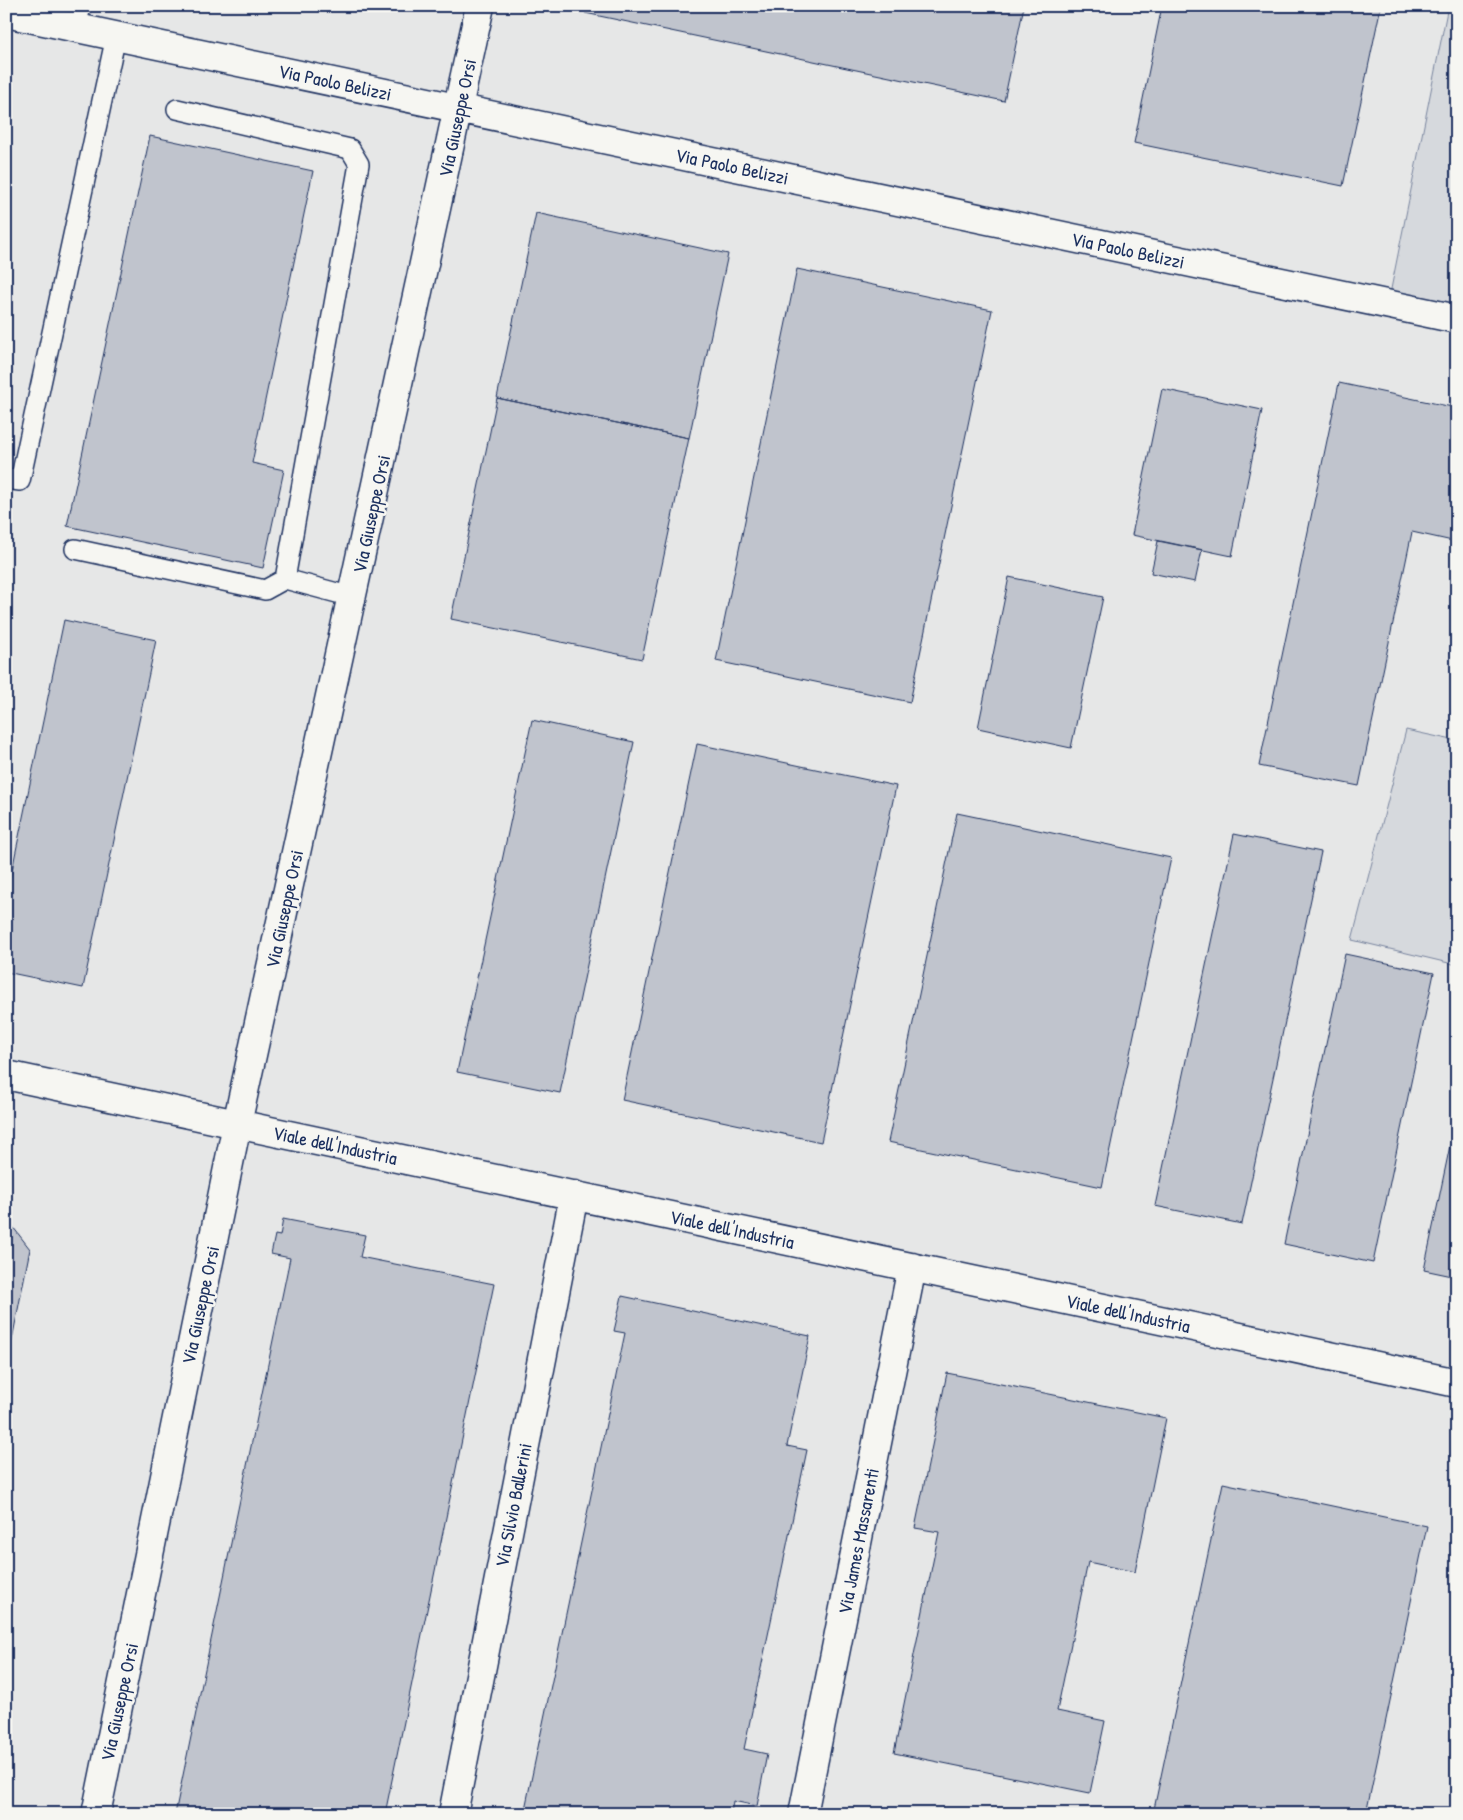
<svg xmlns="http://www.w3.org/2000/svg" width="1463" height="1820" font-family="'Patrick Hand',sans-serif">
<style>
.built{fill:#e6e7e7}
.green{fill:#d6d9dd;stroke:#78849e}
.building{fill:#c0c4cd;stroke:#1b2f5e}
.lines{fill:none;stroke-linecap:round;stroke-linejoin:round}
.service-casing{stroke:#1b2f5e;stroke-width:22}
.minor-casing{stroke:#1b2f5e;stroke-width:31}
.service{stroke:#f6f6f2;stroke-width:19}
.minor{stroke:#f6f6f2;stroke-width:28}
.labels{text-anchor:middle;stroke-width:5;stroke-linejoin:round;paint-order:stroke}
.street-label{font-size:19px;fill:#1b2f5e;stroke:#f6f6f2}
</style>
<rect width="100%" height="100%" fill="#f6f6f2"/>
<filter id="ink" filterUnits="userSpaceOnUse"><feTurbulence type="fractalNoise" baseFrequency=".02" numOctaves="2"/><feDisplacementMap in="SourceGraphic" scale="10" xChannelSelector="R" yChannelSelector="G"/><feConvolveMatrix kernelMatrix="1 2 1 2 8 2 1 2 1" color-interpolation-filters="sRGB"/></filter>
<g filter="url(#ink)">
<path class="built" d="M6,6H1457V1814H6Z"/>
<path class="green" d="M1448,6H1457V319L1388,304Z
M1406,730L1457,741V965L1352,940Z"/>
<path class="building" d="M587,6H1024L1004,101L585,13Z
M1162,6H1381L1343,186L1134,143Z
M150,136L313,171L252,463L284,470L263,568L67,526Z
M536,213L728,254L689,438L497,398Z
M797,269L992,310L910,702L716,661Z
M1339,383L1457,408V542L1412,532L1359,786L1259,766Z
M1162,389L1262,410L1232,556L1132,535Z
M497,398L689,438L642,659L451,619Z
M1158,541L1202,550L1195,582L1151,573Z
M1009,577L1103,597L1071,748L978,728Z
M64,620L156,640L83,988L6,972V899Z
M532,720L634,742L560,1093L457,1072Z
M697,744L896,786L821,1142L622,1100Z
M957,813L1171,858L1102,1187L888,1142Z
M1234,834L1321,852L1242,1224L1155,1206Z
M1345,954L1434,973L1373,1263L1284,1244Z
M1457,1112V1277L1424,1270Z
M6,1218L30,1249L6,1370Z
M283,1219L365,1235L360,1257L494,1284L385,1814H175L290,1258L271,1254L275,1235L280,1236Z
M622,1296L810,1336L787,1446L807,1450L744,1749L767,1754L757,1806L733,1801L731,1814H524L625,1333L614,1331Z
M947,1373L1166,1418L1135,1572L1088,1562L1057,1711L1105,1721L1090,1793L894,1753L939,1532L915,1528Z
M1223,1483L1427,1526L1366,1814H1153Z"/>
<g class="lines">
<g class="service-casing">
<path id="service" d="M76,28L81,6
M177,109L350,149L359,164L285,579L352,597
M6,479L20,481L116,36
M75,549L265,590L285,579"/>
</g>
<g class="minor-casing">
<path id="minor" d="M6,13L1457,319
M6,1075L1457,1383
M96,1814L237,1124L480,6
M453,1814L574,1195
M803,1814L912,1267"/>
</g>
<use href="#service" class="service"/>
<use href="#minor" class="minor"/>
</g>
</g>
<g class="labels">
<g class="street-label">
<text transform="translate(335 82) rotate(12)" y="7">Via Paolo Belizzi</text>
<text transform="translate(457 118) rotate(-78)" y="7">Via Giuseppe Orsi</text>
<text transform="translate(732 166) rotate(12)" y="7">Via Paolo Belizzi</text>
<text transform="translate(1128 250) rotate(12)" y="7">Via Paolo Belizzi</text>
<text transform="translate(371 514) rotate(-78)" y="7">Via Giuseppe Orsi</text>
<text transform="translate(284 909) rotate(-78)" y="7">Via Giuseppe Orsi</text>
<text transform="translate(335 1145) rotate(12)" y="7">Viale dell'Industria</text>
<text transform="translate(732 1229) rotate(12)" y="7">Viale dell'Industria</text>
<text transform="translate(200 1305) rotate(-78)" y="7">Via Giuseppe Orsi</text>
<text transform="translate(1128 1313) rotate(12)" y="7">Viale dell'Industria</text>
<text transform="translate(513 1505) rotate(-79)" y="7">Via Silvio Ballerini</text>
<text transform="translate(858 1541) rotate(-79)" y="7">Via James Massarenti</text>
<text transform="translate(119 1702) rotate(-78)" y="7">Via Giuseppe Orsi</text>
</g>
</g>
<rect width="1463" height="1820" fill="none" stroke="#f6f6f2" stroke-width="25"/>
<rect x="12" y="12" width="1438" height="1795" fill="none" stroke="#1b2f5e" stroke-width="2" filter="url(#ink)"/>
</svg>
